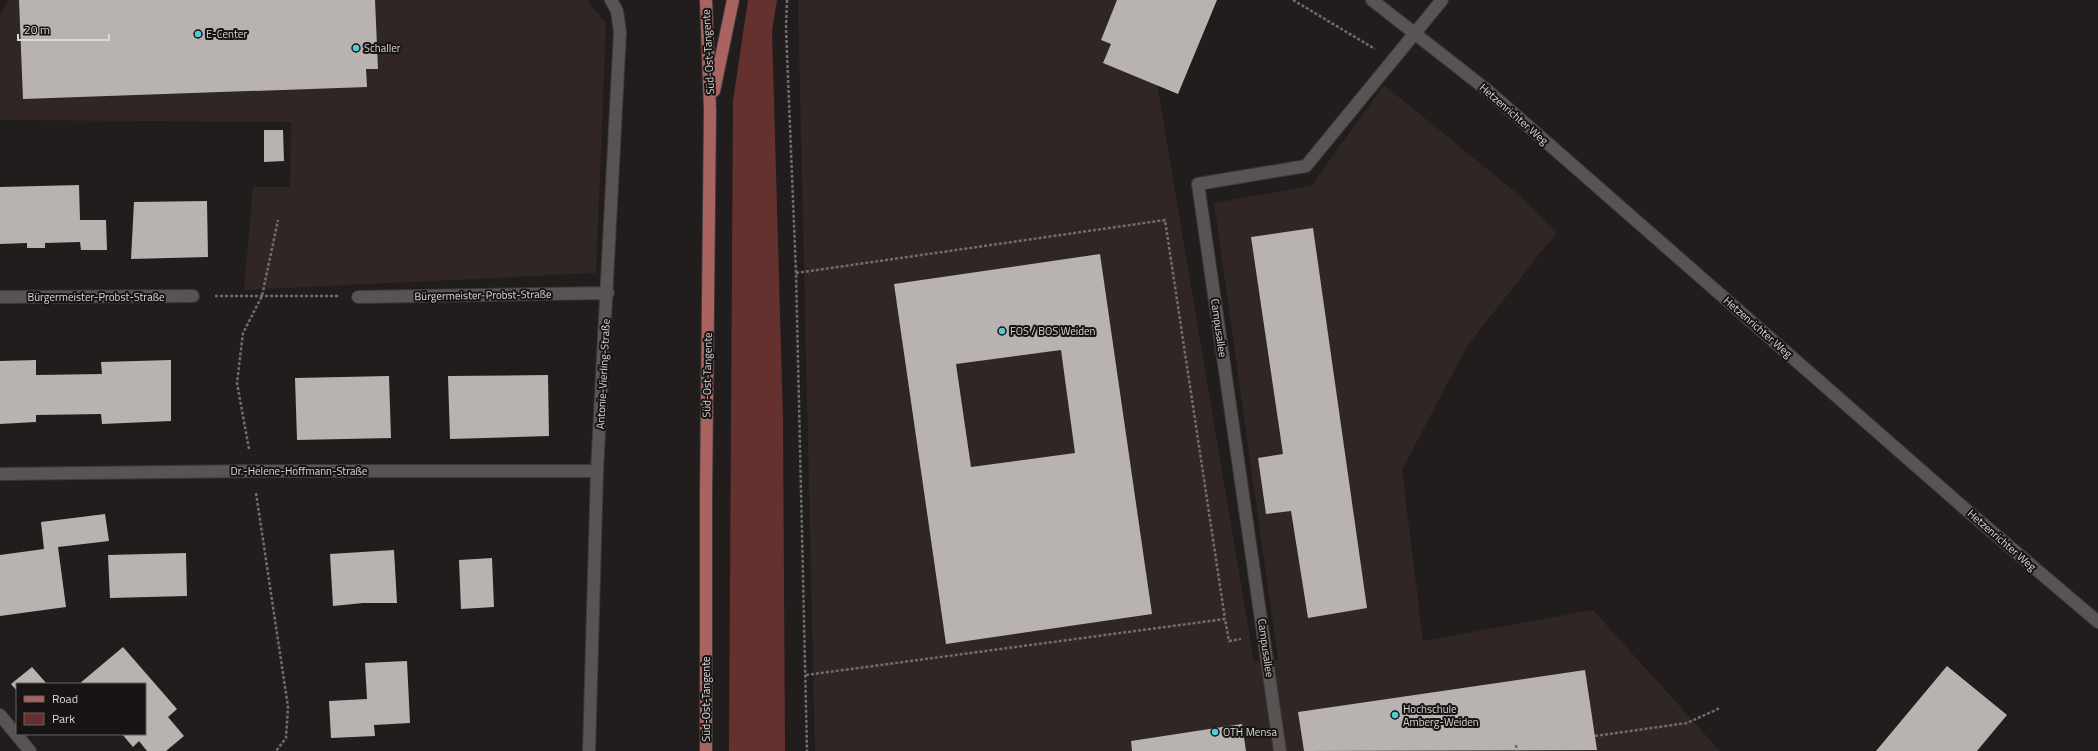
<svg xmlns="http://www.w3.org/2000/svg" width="2098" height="751" font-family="'Titillium Web',sans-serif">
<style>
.built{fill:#302625}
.green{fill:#65312f}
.building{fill:#b8b2b1;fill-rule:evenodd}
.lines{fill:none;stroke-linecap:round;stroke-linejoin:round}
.minor-casing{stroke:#3d3939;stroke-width:14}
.major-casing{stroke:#3d3939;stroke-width:14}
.path{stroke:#716d6d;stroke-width:2.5;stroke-dasharray:3 2;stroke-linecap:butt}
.minor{stroke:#595453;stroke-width:12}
.major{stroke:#a96461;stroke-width:12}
.poi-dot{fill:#52cbd7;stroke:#181414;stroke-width:1.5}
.labels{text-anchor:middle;stroke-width:4;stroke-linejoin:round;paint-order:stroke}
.poi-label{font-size:11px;fill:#dbd8d8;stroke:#181414;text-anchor:start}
.street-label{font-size:11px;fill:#dbd8d8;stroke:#181414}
</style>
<rect width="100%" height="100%" fill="#221d1d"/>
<path class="built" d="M9,0H587L606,23L596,273L244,290L253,187H290L291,122L0,120V14Z
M798,0H1143L1254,662L1278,659L1214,203L1311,186L1384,85L1454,142L1520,196L1557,232L1467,346L1402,470L1423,641L1593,610L1720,751H815Z"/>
<path class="green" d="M748,0H777L772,31L783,420L785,751H729L733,101Z"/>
<path class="building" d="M19,0H375L378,69H366L367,87L23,99Z
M1117,0H1217L1178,94L1103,63L1111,44L1101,40Z
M264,130H283L284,161L264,162Z
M79,185L80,220H106L107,250H81L80,242L45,243V248H27V243L0,244V187Z
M207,201L208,257L131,259L134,202Z
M1313,228L1367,608L1308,618L1291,511L1266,514L1258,458L1283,454L1251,237Z
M1100,254L1152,614L946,644L894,284ZM1061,350L1075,453L971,467L956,364Z
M36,360V375L102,374L101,362L171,360V421L102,424L101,414L36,415V422L0,424V361Z
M548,375L549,436L450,439L448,376Z
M389,376L391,438L297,440L295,378Z
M105,514L109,541L58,547L66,607L0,616V555L44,549L41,522Z
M394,550L397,603H363L333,606L330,554Z
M186,553L187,596L110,598L108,555Z
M492,558L494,607L461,609L459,560Z
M123,647L177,709L168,717L184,736L166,751H147L139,741L133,747L122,734H145V684H79Z
M407,661L410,723L374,725L375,736L331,738L329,701L367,699L365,663Z
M1947,666L2007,715L1977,751H1876Z
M32,667L47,684H17V691L11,684Z
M1585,670L1597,750L1304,751L1298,712Z
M1242,724L1246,751H1132L1131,741Z"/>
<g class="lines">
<g class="minor-casing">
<path id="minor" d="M1372,0L1487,90L1963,507L2098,622
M0,297L193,296
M358,297L608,293
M0,474L253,471H597
M0,715L30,751
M589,751L597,471L620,32L617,11L611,0
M1280,751L1198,184L1306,166L1442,0"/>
</g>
<g class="major-casing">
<path id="major" d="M714,91L733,0
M706,751V496L710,110L706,0"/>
</g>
<path class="path" d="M787,0L786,28L796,273L807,751
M1293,0L1375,49
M796,273L1165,220L1225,619
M215,296H338
M249,449L237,383L243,333L262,296L278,220
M256,493L288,707L286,738L276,751
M806,675L1225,619L1229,641L1241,639
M1595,736L1687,723L1720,708
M1516,745L1517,751"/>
<use href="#minor" class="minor"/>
<use href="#major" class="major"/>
</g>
<g class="poi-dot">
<circle cx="198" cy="34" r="4"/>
<circle cx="356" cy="48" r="4"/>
<circle cx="1002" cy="331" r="4"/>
<circle cx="1395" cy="715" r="4"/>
<circle cx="1215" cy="732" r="4"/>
</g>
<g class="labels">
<g class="poi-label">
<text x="206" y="38">E-Center</text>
<text x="364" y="52">Schaller</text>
<text x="1010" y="335">FOS / BOS Weiden</text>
<text x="1403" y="713">Hochschule<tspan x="1403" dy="13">Amberg-Weiden</tspan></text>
<text x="1223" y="736">OTH Mensa</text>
</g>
<g class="street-label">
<text transform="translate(708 52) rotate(-93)" y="4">Süd-Ost-Tangente</text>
<text transform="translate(1514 114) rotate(41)" y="4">Hetzenrichter Weg</text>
<text transform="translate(483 295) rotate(-1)" y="4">Bürgermeister-Probst-Straße</text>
<text x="96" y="301">Bürgermeister-Probst-Straße</text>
<text transform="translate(1758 327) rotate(41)" y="4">Hetzenrichter Weg</text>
<text transform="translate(1219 328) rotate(82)" y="4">Campusallee</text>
<text transform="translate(603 374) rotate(-87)" y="4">Antonie-Vierling-Straße</text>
<text transform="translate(707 375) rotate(-89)" y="4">Süd-Ost-Tangente</text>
<text x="299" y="475">Dr.-Helene-Hoffmann-Straße</text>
<text transform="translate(2002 540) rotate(41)" y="4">Hetzenrichter Weg</text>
<text transform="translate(1266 648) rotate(82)" y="4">Campusallee</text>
<text transform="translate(706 699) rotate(-90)" y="4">Süd-Ost-Tangente</text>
</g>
</g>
<rect x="16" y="683" width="130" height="52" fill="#181414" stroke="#666262"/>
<rect x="24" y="696" width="20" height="6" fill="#a96461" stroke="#666262"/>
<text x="52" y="703" font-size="12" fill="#dbd8d8">Road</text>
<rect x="24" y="713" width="20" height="12" fill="#65312f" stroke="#666262"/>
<text x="52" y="723" font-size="12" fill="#dbd8d8">Park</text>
<path d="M18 34v6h91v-6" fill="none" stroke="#dbd8d8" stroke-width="2"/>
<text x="24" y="34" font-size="12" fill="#dbd8d8" stroke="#181414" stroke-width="3" paint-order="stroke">20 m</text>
</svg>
